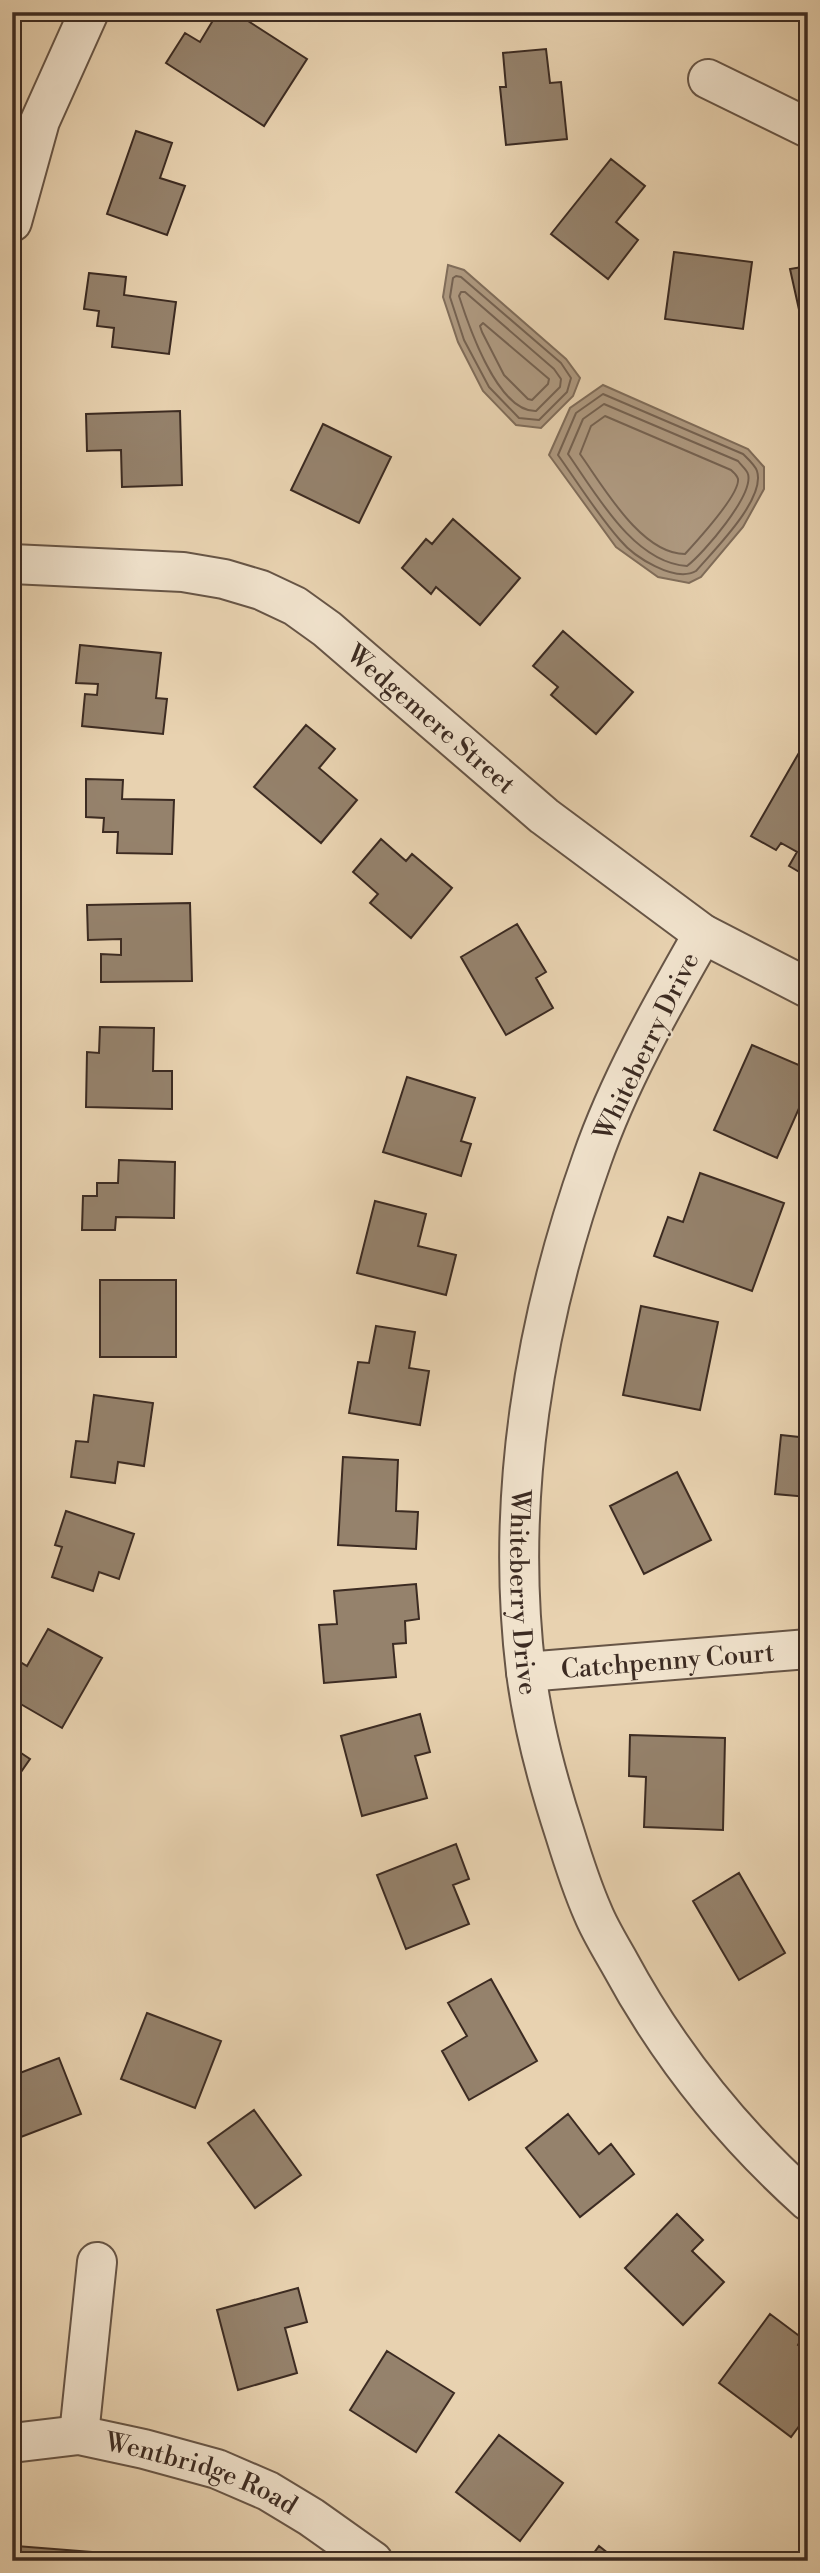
<svg xmlns="http://www.w3.org/2000/svg" width="820" height="2573" font-family="'Libre Bodoni',serif">
<style>
.water{fill:#ae9980;stroke:#806d5a;stroke-width:2}
.lines{fill:none;stroke-linecap:round;stroke-linejoin:round}
.shore{stroke:#756251;stroke-width:2}
.building{fill:#95826c;stroke:#3c2b22;stroke-width:2}
.minor-casing{stroke:#675546;stroke-width:42}
.minor{stroke:#f0e2cc;stroke-width:38}
.labels{text-anchor:middle;stroke-width:5;stroke-linejoin:round;paint-order:stroke}
.street-label{font-size:26px;fill:#3c2b22;stroke:#f0e2cc}
</style>
<rect width="100%" height="100%" fill="#e8d2b0"/>
<filter id="stains"><feTurbulence type="fractalNoise" baseFrequency=".00286" numOctaves="4"/><feColorMatrix values="0 0 0 0 .2 0 0 0 0 .09 0 0 0 0 .02 0 0 0 .5 -.17"/></filter>
<radialGradient id="worn" r=".72"><stop offset=".6" stop-color="#630" stop-opacity="0"/><stop offset="1" stop-color="#630" stop-opacity=".3"/></radialGradient>
<path class="water" d="M448,265L464,270L566,359L580,378L573,396L541,428L516,425L483,391L458,342L443,297Z
M603,385L748,449L764,467V489L743,527L701,577L689,583L658,577L616,547L549,455L570,408Z"/>
<g class="lines">
<path class="shore" d="M456,276L461,277L561,363L571,378L567,392L539,420L519,418L489,387L464,340L450,297L453,278Z
M461,292H465L554,369L561,379L560,387L536,411C498,412 469,327 459,296Z
M483,323L549,379L548,384L532,400L528,399L504,375L482,332L480,326Z
M603,394L743,454C747,458 755,465 757,471C766,499 714,550 696,571C675,583 634,557 620,540C597,514 578,483 558,455L576,413Z
M604,404L738,461C741,465 747,470 748,474C754,495 703,554 687,566C634,563 596,494 568,454L583,419Z
M605,416L731,470C734,473 737,475 738,479C740,494 696,542 685,554C641,554 603,486 580,454L591,426Z"/>
</g>
<path class="building" d="M218,12H234L307,59L264,126L166,63L185,33L200,42Z
M546,49L550,83L561,82L567,139L506,145L500,87H506L503,53Z
M136,131L172,143L160,178L185,186L167,235L107,214Z
M611,159L645,186L616,222L638,240L608,279L551,234Z
M674,252L752,262L743,329L665,319Z
M808,266V322L802,323L790,269Z
M89,273L126,277L124,295L176,302L169,354L112,347L114,328L97,326L99,311L84,309Z
M180,411L182,485L122,487L121,450L87,451L86,414Z
M323,424L391,457L359,523L291,490Z
M453,519L520,578L480,625L436,587L431,594L402,568L426,539L432,544Z
M563,631L633,692L596,734L551,695L558,687L533,666Z
M80,645L161,653L156,698L167,699L163,734L82,726L85,694L97,695L98,684L76,683Z
M306,725L335,749L319,768L357,800L321,843L254,787Z
M800,751L808,755V877L789,866L797,852L781,843L776,850L751,836Z
M86,779L123,780L122,799L174,800L172,854L117,853L118,832H103L104,818L86,817Z
M381,839L406,861L412,854L452,888L411,938L370,903L378,894L353,872Z
M190,903L192,981L101,982V954L121,955V939L88,940L87,905Z
M517,924L546,972L536,978L553,1008L506,1035L461,957Z
M100,1027L154,1028L153,1071H172V1109L86,1107L87,1052L99,1053Z
M752,1045L808,1069V1088L777,1158L714,1130Z
M407,1077L475,1098L461,1141L471,1144L461,1176L383,1152Z
M119,1160L175,1162L174,1218L116,1217L115,1230H82L83,1196H97V1183H118Z
M700,1173L784,1203L752,1291L654,1256L668,1217L683,1222Z
M375,1201L426,1214L418,1246L456,1255L446,1295L357,1273Z
M100,1280H176V1357H100Z
M641,1306L718,1322L700,1410L623,1395Z
M376,1326L415,1332L409,1368L429,1371L420,1425L349,1413L358,1362L369,1363Z
M94,1395L153,1403L144,1466L118,1462L115,1483L71,1477L76,1441L88,1442Z
M781,1435L808,1438V1497L775,1494Z
M343,1457L398,1460L396,1511L418,1512L416,1549L338,1545Z
M677,1472L711,1540L644,1574L610,1506Z
M66,1511L134,1534L119,1579L99,1572L93,1591L52,1577L62,1547L55,1545Z
M416,1584L419,1619L405,1621L406,1643L393,1644L396,1677L324,1683L319,1625L337,1624L334,1591Z
M48,1629L102,1658L62,1728L12,1699V1657L27,1666Z
M420,1714L430,1752L415,1756L427,1798L362,1816L341,1736Z
M630,1735L725,1738L723,1830L644,1827L646,1777L629,1776Z
M12,1747L30,1759L12,1785Z
M456,1844L469,1879L453,1885L469,1924L406,1949L377,1875Z
M739,1873L785,1953L739,1980L693,1901Z
M491,1979L537,2061L469,2100L442,2051L467,2036L448,2003Z
M147,2013L221,2041L195,2108L121,2079Z
M59,2058L81,2114L13,2140L12,2076Z
M254,2110L301,2175L255,2208L208,2143Z
M568,2114L599,2154L611,2144L634,2174L580,2217L526,2148Z
M677,2214L703,2240L692,2251L724,2282L683,2325L625,2268Z
M298,2288L307,2322L285,2328L297,2373L238,2390L217,2310Z
M770,2314L802,2338L798,2345L808,2352V2414L791,2437L719,2383Z
M387,2351L454,2393L416,2452L350,2410Z
M499,2435L563,2483L520,2541L456,2492Z
M16,2546L104,2553V2561H15Z
M599,2546L618,2561H588Z"/>
<g class="lines">
<g class="minor-casing">
<g id="minor">
<path d="M708,79L808,128"/>
<path d="M12,222L40,121L89,12"/>
<path id="s1" d="M12,564L183,572L224,579L261,590L295,606L327,629L544,816L703,934L808,988"/>
<path id="s2" d="M703,934C662,1006 619,1081 592,1159C534,1322 505,1499 526,1672C533,1727 548,1782 565,1834C573,1860 582,1888 593,1913C600,1930 610,1946 619,1962C668,2053 731,2132 808,2201"/>
<path id="s3" d="M526,1672L808,1649"/>
<path d="M79,2435L97,2262"/>
<path id="s4" d="M12,2443L79,2435L144,2449L217,2469L268,2491L311,2517L373,2561"/>
</g>
</g>
<use href="#minor" class="minor"/>
</g>
<g class="labels">
<g class="street-label">
<text dy="9" stroke="none"><textPath href="#s1" startOffset="466">Wedgemere Street</textPath></text>
<text transform="translate(646 1046) rotate(-64)" y="9">Whiteberry Drive</text>
<text dy="9" stroke="none"><textPath href="#s2" startOffset="693">Whiteberry Drive</textPath></text>
<text dy="9" stroke="none"><textPath href="#s3" startOffset="142">Catchpenny Court</textPath></text>
<text dy="9" stroke="none"><textPath href="#s4" startOffset="196">Wentbridge Road</textPath></text>
</g>
</g>
<rect width="820" height="2573" fill="none" stroke="#e8d2b0" stroke-width="42"/>
<rect x="14" y="14" width="792" height="2545" fill="none" stroke="#3c2b22" stroke-width="3.5"/>
<rect x="21" y="21" width="778" height="2531" fill="none" stroke="#3c2b22" stroke-width="2"/>
<rect width="100%" height="100%" filter="url(#stains)"/>
<rect width="100%" height="100%" fill="url(#worn)"/>
</svg>
